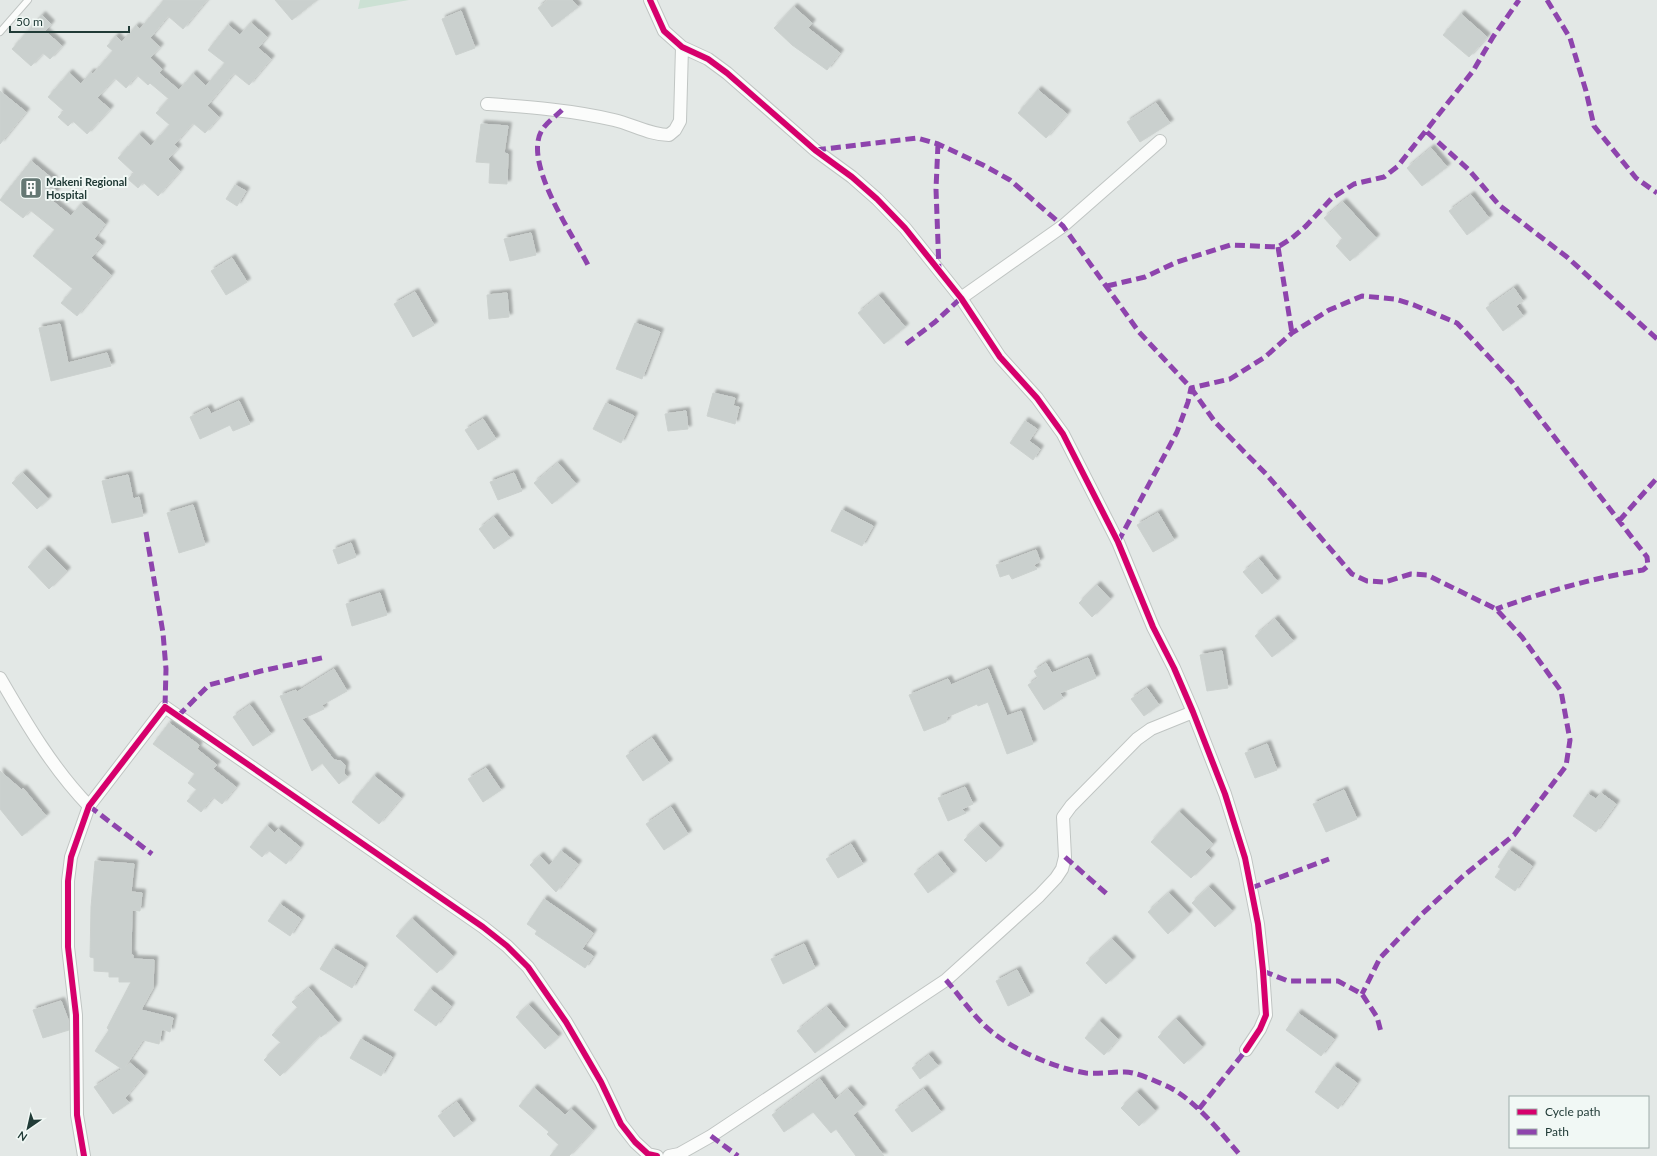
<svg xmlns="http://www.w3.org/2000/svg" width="1657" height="1156" font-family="Lato,sans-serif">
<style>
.green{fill:#cce1d4}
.building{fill:#cad0ce;stroke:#ccd1cf;filter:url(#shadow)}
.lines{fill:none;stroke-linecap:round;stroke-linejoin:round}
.service-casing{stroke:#c0c5c3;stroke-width:8}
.minor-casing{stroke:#c0c5c3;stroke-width:14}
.service{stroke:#fbfcfb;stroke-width:6}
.minor{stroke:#fbfcfb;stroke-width:12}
.quiet{stroke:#8e44ad;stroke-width:5;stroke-dasharray:10 5;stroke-linecap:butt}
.cycleway-casing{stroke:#f1f8f5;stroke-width:8}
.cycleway{stroke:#d6006c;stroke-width:6}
.labels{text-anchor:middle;stroke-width:4;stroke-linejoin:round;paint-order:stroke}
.poi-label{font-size:11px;font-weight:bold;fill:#213b37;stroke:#f1f8f5;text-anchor:start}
</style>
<defs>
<filter id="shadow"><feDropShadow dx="3.5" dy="-3.5" stdDeviation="1" flood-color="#0004"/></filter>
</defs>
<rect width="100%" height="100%" fill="#e3e8e6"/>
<path class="green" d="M360,0H409L358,9Z"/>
<path class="building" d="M164,0H207L183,29L168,16L150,38L160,47L150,58L162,69L159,73L179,90L193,74L206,86L225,63L208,50L228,25L240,35L251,23L267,37L258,48L271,59L249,85L234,73L207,106L219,117L205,133L193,123L174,145L178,148L168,159L180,171L158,196L143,182L138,188L128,179L134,173L118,158L139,135L151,146L170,125L156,113L169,99L150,83L148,85L137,75L126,88L115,78L97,98L110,109L87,134L73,121L68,126L58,117L64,111L48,97L69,73L81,84L91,72L93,74L113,51L107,46L116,36L122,42L136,26L140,29Z
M275,0H317L292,20Z
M548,0H572L578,7L552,27L538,8Z
M794,7L812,23L808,28L840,53L827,70L792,45L774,28Z
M461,11L475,48L456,55L442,19Z
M1461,14L1487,37L1469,57L1443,35Z
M42,15L51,24L45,31L62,46L50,59L43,53L31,66L12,49Z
M1038,90L1067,114L1046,138L1018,113Z
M0,91L26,112L0,144Z
M1156,103L1170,123L1140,142L1127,122Z
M481,124L508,126L504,153L508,154L507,184L489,183L490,163L476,162Z
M1431,148L1447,167L1422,186L1407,168Z
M31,161L54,180L49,185L57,191L50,199L71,216L81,204L105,224L94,239L102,245L91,258L111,275L77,316L61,303L73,289L33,256L55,230L30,210L23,218L0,200Z
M235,185L246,191L237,206L226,199Z
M1471,195L1489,218L1467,235L1449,211Z
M1343,202L1376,238L1350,261L1336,246L1343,239L1324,218Z
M531,233L536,255L510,261L504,239Z
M232,258L247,282L226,295L211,271Z
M1514,288L1523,301L1516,306L1523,316L1503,331L1486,308Z
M415,292L434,325L413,337L394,304Z
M507,293L509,317L489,319L487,295Z
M879,296L905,327L884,344L858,313Z
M635,323L660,332L642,379L616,369Z
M60,324L68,363L107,353L111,366L51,381L39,328Z
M713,393L735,398L733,406L739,407L735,424L707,416Z
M239,401L250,424L233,431L230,425L200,439L190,417L208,408L211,414Z
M606,403L634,416L621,443L593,429Z
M686,411L688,429L668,431L665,414Z
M483,419L496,439L478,450L465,430Z
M1025,421L1037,429L1029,441L1040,449L1033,460L1010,443Z
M558,463L576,484L552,504L534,483Z
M23,473L48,499L37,509L12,483Z
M514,473L522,491L498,500L490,482Z
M128,475L133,499L139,497L143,516L112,523L102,481Z
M193,505L205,545L179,553L167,513Z
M842,510L873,526L862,546L831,531Z
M1158,513L1174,540L1153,552L1137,525Z
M494,517L510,538L494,549L479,529Z
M351,543L356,557L338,564L333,550Z
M45,549L67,571L49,589L28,567Z
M1036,550L1040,561L1034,565L1037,569L1012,579L1009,574L1000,577L996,565Z
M1259,559L1277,581L1262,594L1243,572Z
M1097,585L1110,599L1092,617L1079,603Z
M380,593L387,615L352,626L346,604Z
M1275,619L1293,641L1272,657L1255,636Z
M1222,651L1228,688L1207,691L1200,655Z
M1088,658L1096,678L1060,693L1063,698L1044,710L1028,685L1038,678L1034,671L1046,663L1052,673Z
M334,669L347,691L322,705L324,709L302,719L334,760L341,761L345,765L344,773L347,777L339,784L322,763L312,771L280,696L296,690L297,692Z
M988,669L1007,716L1021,711L1033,744L1007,754L988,702L978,706L977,704L947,717L946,722L924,731L909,695L948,679L951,685Z
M1147,688L1159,705L1144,716L1131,699Z
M250,705L271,734L253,746L233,717Z
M169,723L199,745L197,749L217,765L213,769L236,787L222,804L213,797L201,812L187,801L197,790L188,783L195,774L153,744Z
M652,738L669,763L643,781L626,756Z
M1267,744L1277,770L1255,778L1245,753Z
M486,768L501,790L483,802L468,779Z
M0,771L22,790L23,788L46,816L22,836L0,809Z
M374,776L401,798L379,824L352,802Z
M965,787L973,804L962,809L966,813L948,821L938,798Z
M1344,790L1357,819L1326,832L1313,804Z
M1601,793L1616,804L1596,832L1573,816L1588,794L1596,799Z
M671,807L688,834L664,850L646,824Z
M1179,812L1213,844L1205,852L1211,858L1191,878L1151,842Z
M267,826L275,833L278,829L300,847L286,864L268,850L262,857L250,847Z
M979,826L1000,848L986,862L964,840Z
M851,844L863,864L838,878L826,859Z
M1509,850L1532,866L1515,891L1495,877L1501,869L1498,867Z
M561,851L578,864L556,892L530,865L540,856L549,866Z
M938,855L953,874L928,893L914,874Z
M95,861L134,864L131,892L142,893L140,911L132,910L131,955H133V959L154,960L153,988L141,1010L173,1018L170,1032L162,1029L159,1044L143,1040L125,1067L130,1063L144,1075L125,1098L129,1103L113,1114L94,1087L122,1069L95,1051L109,1030L107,1028L131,982H119V977H109V972L94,971V958L90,957L91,907Z
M1209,887L1232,911L1215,927L1192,903Z
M1169,893L1189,914L1168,934L1148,912Z
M544,899L593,933L582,949L593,956L585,968L535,934L537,931L527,924Z
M280,904L301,919L290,936L268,921Z
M412,919L453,956L437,973L396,936Z
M1112,939L1132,960L1106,984L1086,963Z
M804,944L815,968L783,984L771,959Z
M333,948L364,967L352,988L320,969Z
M1017,970L1030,995L1008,1006L996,981Z
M309,988L338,1023L321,1037L320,1035L280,1076L264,1060L281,1043L272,1035L298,1008L292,1002Z
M430,989L451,1006L436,1026L414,1010Z
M61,1001L69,1022V1030L43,1038L33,1010Z
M529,1005L558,1037L545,1049L516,1017Z
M827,1007L845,1029L815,1053L797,1031Z
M1298,1013L1334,1039L1321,1056L1286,1030Z
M1176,1019L1202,1047L1184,1064L1158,1037Z
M1099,1021L1118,1039L1104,1055L1085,1038Z
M361,1039L392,1057L381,1076L350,1058Z
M929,1055L938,1066L920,1079L912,1068Z
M1334,1066L1357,1083L1338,1109L1315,1092Z
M820,1079L835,1100L848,1089L863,1107L853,1115L884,1156H856L836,1129L831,1133L813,1112L784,1132L772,1115Z
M534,1088L565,1115L571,1109L593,1130L569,1156H550L559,1145L547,1134L549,1132L519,1106Z
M924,1089L941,1112L912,1132L895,1110Z
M1137,1092L1155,1111L1139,1126L1121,1108Z
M457,1102L472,1123L454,1137L438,1116Z"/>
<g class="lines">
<g class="service-casing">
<path id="service" d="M0,32L28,0"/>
</g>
<g class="minor-casing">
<path id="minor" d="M650,0L664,31L682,47L708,59L727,73L815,150L852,177L877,199L905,228L961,298L1000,357L1037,398L1063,434L1118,542L1153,627L1174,668L1193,712L1225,794L1245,858L1258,924L1263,971L1266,1015L1260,1029L1246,1050
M487,104C529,107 572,110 614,120C632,124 650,135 669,135L675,130L680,121L682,47
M961,298L1063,226L1160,141
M0,678C26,723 53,769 89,806
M84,1156L77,1115L76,1015L68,947V881L71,857L89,806L165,707L483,927L507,946L528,967L566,1022L601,1082L621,1124L635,1142L648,1154L657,1156
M669,1156L679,1154L711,1136L946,980L1039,896L1056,878L1062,869L1065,857L1063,817L1071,806L1137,739L1151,729L1193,712"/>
</g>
<use href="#service" class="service"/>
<use href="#minor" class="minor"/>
<path class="quiet" d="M1547,0L1570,38L1586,91L1594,126L1636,178L1657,193
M562,110C556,116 547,122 542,130C522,163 574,236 589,267
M1427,132L1469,170L1499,205L1567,257L1657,339
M938,144L936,189L939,270
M816,150L917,138L938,144L983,165L1010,180L1063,226L1139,332L1191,388L1215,422L1267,475L1352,574L1367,581L1385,582L1411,574L1427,575L1496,609L1522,637L1561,691L1570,740L1566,766L1514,835L1462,877L1422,914L1380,958L1362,994
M1278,247L1292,333
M1107,286L1145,277L1177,262L1230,245L1278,247L1292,238L1306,226L1332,198L1354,184L1384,177L1398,166L1473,71L1493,37L1519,0
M906,344L935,322L961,298
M1619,521L1657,478
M146,532L163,633L166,669L165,707
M1118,542L1177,432L1188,402L1191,388L1230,379L1265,357L1292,333L1329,310L1362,296L1395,299L1414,305L1457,323L1477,344L1512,382L1647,557L1648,566L1643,570C1593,578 1544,592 1496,609
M178,716L209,685L261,671L326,657
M89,806L152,854
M1065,857L1108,895
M1251,888L1329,859
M1263,971L1288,981H1338L1362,994L1377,1017L1381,1032
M946,980C958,994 970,1011 983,1024C1007,1048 1054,1068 1086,1073C1099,1074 1111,1072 1123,1072C1136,1071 1157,1082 1169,1087C1196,1101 1221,1133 1241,1156
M1199,1109L1246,1050
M711,1136L738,1156"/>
<g class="cycleway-casing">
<path id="cycleway" d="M650,0L664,31L682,47L708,59L727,73L815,150L852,177L877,199L905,228L961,298L1000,357L1037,398L1063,434L1118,542L1153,627L1174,668L1193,712L1225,794L1245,858L1258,924L1263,971L1266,1015L1260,1029L1246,1050
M84,1156L77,1115L76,1015L68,947V881L71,857L89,806L165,707L483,927L507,946L528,967L566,1022L601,1082L621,1124L635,1142L648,1154L657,1156"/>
</g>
<use href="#cycleway" class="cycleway"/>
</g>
<defs>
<g id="building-square" transform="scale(1.15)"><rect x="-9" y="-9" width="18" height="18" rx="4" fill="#657874" stroke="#f1f8f5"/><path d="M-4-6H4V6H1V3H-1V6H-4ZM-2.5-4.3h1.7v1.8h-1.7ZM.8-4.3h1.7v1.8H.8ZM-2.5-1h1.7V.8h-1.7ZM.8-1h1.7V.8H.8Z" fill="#fff"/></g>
</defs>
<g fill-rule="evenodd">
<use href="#building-square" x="31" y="188"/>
</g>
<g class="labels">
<g class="poi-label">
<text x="46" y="186">Makeni Regional<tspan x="46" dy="13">Hospital</tspan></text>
</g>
</g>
<rect x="1509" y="1096" width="140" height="52" fill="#f1f8f5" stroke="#9eaca9"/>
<rect x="1517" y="1109" width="20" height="6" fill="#d6006c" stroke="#9eaca9"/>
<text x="1545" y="1116" font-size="12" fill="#213b37">Cycle path</text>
<rect x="1517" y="1129" width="20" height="6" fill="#8e44ad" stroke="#9eaca9"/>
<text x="1545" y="1136" font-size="12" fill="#213b37">Path</text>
<g transform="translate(28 1128) rotate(214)" stroke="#f1f8f5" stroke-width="3" paint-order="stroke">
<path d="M0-3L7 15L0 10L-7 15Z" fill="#213b37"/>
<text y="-6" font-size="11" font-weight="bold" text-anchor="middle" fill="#213b37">N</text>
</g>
<path d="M10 26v6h119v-6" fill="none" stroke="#213b37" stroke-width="2"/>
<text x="16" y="26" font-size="12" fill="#213b37" stroke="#f1f8f5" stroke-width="3" paint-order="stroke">50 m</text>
</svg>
